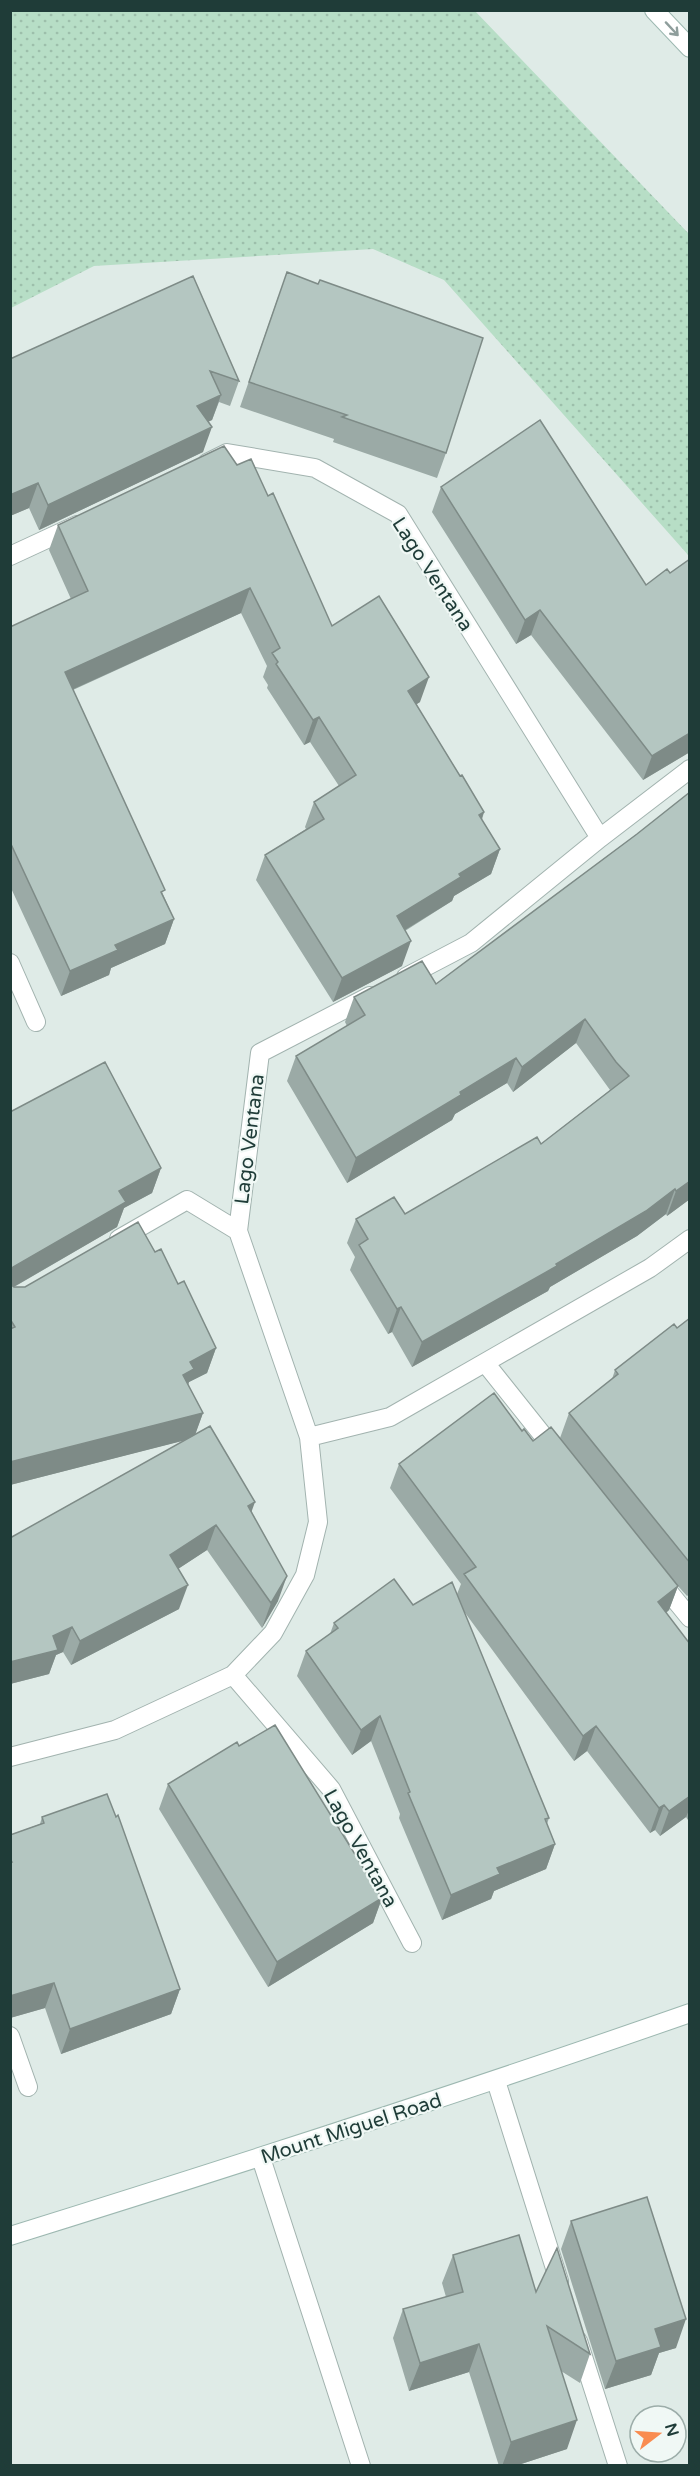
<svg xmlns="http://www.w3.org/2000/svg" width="700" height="2476" font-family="'Varela Round',sans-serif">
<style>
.grass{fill:url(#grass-dots)}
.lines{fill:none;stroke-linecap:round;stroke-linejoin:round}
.lane-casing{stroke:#a2b3af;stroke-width:20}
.street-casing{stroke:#a2b3af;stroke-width:20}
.secondary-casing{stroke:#9db8b1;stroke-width:20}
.lane{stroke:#fff;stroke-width:18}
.street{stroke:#fff;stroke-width:18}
.secondary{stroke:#fff;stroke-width:18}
.wall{fill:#9baaa6}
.shaded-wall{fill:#7e8b87}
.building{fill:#b4c6c1;stroke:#7e8b87;stroke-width:1.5}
.oneway{stroke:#8f9e9c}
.labels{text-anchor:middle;stroke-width:4.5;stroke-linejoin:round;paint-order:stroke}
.street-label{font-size:20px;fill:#1f3c38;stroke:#f0f8f5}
</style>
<defs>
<pattern id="grass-dots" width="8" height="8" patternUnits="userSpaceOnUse" patternTransform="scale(1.5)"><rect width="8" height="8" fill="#b7dec6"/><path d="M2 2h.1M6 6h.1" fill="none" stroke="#9dbfab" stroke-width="1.8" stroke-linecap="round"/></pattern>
</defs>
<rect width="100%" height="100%" fill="#dfebe7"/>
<path class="grass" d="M11,10L475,11L689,234V556L444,280L373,249L94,266L11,308Z"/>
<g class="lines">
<g class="lane-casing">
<path id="lane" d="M496,2081L559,2281
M261,2158L361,2466
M578,2341L618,2466"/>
</g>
<g class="street-casing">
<path id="street" d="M207,463L227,453L315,468L398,514L600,838
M10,556L77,525
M10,963L36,1022
M406,977L471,943L600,838L690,769
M119,1239L187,1200L238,1231
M486,1364L557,1453
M309,1437L390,1417L650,1268L690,1239
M659,1580L690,1618
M233,1675L331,1789L412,1943
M10,1757L115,1730L233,1675L273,1633L305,1575L318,1522L309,1437L238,1231L260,1053L370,996
M10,2036L28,2087"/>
</g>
<g class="secondary-casing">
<path id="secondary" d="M654,10L690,48
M10,2236C238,2165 464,2092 690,2013"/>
</g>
<use href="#lane" class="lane"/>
<use href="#street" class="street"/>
<use href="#secondary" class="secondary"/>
</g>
<path class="wall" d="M193,276L239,381L230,406L219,402L212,420L208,422L203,452L39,530L29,508L10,516V359Z
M278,297L446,453L437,478L333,442L334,439L240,407Z
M237,465L268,496L332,626L420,702L416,704L460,776L484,812L482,820L500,849L491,874L454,896L452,901L405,931L402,966L333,1002L256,880L265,855L306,829L305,827L314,802L339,786L310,742L304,745L267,688L268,685L263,677L267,666L241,613L73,690L174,919L165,944L111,968L109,975L61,996L10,886V627L71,599L49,550L58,525Z
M441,487L646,585L670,573L690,752L643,780L531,635L516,644L432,512Z
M690,792V1199L667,1216L666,1214L637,1236L550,1287L548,1291L412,1367L392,1332L388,1334L350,1270L355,1257L347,1243L356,1219L405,1214L541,1144L610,1090L576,1043L513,1092L507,1083L455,1114L452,1120L347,1183L287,1081L296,1056L347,1026L345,1022L354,997L436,984L637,834Z
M10,1112L161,1168L152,1193L124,1208L117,1227L14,1287H25L155,1252L178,1284L216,1348L207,1373L189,1382L188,1385L203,1413L195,1434L252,1512L278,1601L262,1628L207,1550L178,1569L179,1609L71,1665L63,1652L56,1655L49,1674L10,1684L185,1440L10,1485Z
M690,1318V1594L687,1596L678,1586L669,1610L666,1613L690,1644V1818L688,1820L686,1817L660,1836L655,1830L650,1833L587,1751L574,1761L463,1610L549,1818L547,1824L555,1844L546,1869L494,1891L491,1899L442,1920L399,1818L400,1814L371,1741L352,1755L297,1676L306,1651L330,1634L334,1623L413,1605L457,1594L461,1584L390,1488L399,1464L522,1431L533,1441L560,1438L569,1413L612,1379L615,1370L677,1328Z
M239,1746L382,1898L373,1923L268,1987L159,1809L168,1784Z
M42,1817L180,1989L171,2014L61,2054L45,2008L10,2018V1835L40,1824Z
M571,2221L676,2348L659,2353L651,2375L605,2389L561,2249Z
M453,2255L536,2292L590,2354L580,2383L561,2371L567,2449L515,2466H499L469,2372L409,2391L393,2338L403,2309L446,2297L442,2283Z"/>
<path class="shaded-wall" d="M221,395L212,420L188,430L197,406Z
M212,427L203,452L39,530L48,505Z
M38,483L29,508L10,516V495Z
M250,588L241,613L56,697L65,672Z
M540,610L531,635L516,644L525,620Z
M429,677L420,702L399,716L408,691Z
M319,717L310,742L304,745L313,720Z
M690,733V752L643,780L652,756Z
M484,812L475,837L479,815Z
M500,849L491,874L454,896L452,901L387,941L397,916L459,874Z
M174,919L165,944L111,968L109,975L61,996L70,971L115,945Z
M411,941L402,966L333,1002L342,978Z
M585,1019L576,1043L513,1092L522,1067Z
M516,1058L507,1083L455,1114L452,1120L347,1183L356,1158L460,1092Z
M161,1168L152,1193L124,1208L117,1227L10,1289V1271L13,1267L119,1191Z
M690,1181V1199L667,1216L676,1191Z
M675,1189L666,1214L637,1236L550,1287L548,1291L412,1367L422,1342L556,1264Z
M401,1307L392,1332L388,1334L397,1309Z
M216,1348L207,1373L189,1382L184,1394L183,1375L190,1362Z
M203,1413L194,1438L10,1485V1462Z
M255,1502L246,1527L248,1506Z
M216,1525L207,1550L161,1580L170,1555Z
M287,1576L278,1601L262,1628L271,1603Z
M188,1585L179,1609L71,1665L80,1641Z
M678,1586L669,1610L649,1627L658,1602Z
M72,1627L63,1652L56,1655L49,1674L10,1684V1662L53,1636Z
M380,1716L371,1741L352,1755L361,1730Z
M596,1726L587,1751L574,1761L583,1736Z
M690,1796V1808L686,1817L660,1836L669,1811Z
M664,1805L655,1830L650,1833L659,1808Z
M555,1844L546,1869L494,1891L491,1899L442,1920L451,1895L497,1868Z
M382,1898L373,1923L268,1987L277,1962Z
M54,1983L45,2008L10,2018V1996Z
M180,1989L171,2014L61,2054L70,2029Z
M686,2319L676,2348L659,2353L651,2375L605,2389L616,2361L655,2329Z
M479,2344L469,2372L409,2391L420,2363Z
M577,2420L567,2449L515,2466H502L511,2442Z"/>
<path class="building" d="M287,272L318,284L320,280L483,338L446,453L342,417L347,415L249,382Z
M193,276L239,381L210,371L221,395L197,406L212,427L48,505L38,483L10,495V359Z
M540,420L646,585L667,569L670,573L690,559V733L652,756L540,610L525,620L441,487Z
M224,446L237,465L251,459L268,496L273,493L332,626L379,596L429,677L408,691L460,776L462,775L484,812L479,815L500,849L459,874L461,877L397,916L411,941L342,978L265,855L324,819L314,802L356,775L319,717L313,720L276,664L278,662L272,653L280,648L250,588L65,672L165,890L161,892L174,919L115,945L118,950L70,971L10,842V627L88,591L58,525Z
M690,792V1181L676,1191L675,1189L646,1211L556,1264L557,1266L422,1342L401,1307L397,1309L359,1245L368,1239L356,1219L394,1197L405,1214L537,1137L541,1144L629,1076L616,1062L585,1019L522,1067L516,1058L460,1092L461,1095L356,1158L296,1056L365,1015L354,997L422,961L436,984L637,834Z
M105,1062L161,1168L119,1191L126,1202L13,1267L10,1271V1112Z
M138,1222L155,1252L161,1249L178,1284L184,1281L216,1348L190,1362L194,1369L183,1375L203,1413L10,1462V1329L15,1327L10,1319V1284L14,1287H25Z
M690,1318V1563L569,1413L618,1374L615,1370L674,1324L677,1328Z
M494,1393L522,1431L524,1429L533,1441L551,1427L678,1586L658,1602L690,1644V1796L669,1811L664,1805L659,1808L596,1726L583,1736L464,1574L476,1567L399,1464Z
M210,1426L255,1502L248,1506L287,1576L271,1603L216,1525L170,1555L188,1585L80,1641L72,1627L53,1636L58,1650L10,1662V1538Z
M394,1579L413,1605L452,1582L549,1818L545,1819L555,1844L497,1868L500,1874L451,1895L408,1793L410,1792L380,1716L361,1730L306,1651L338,1628L334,1623Z
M275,1725L382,1898L277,1962L168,1784L237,1742L239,1746Z
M107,1794L116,1817L118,1815L180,1989L70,2029L54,1983L10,1996V1862H12L10,1858V1835L44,1823L42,1817Z
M647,2197L686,2319L655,2329L661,2347L616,2361L571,2221Z
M519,2235L536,2292L557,2248L590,2354L547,2326L577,2420L511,2442L479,2344L420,2363L403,2309L463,2292L453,2255Z"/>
<defs><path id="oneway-shaft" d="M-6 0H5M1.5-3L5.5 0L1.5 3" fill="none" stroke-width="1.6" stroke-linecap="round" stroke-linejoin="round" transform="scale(1.5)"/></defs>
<use class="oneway" href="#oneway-shaft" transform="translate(672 29) rotate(47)"/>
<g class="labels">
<g class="street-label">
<text transform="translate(433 574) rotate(57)" y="7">Lago Ventana</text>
<text transform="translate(249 1139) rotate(-83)" y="7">Lago Ventana</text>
<text transform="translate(361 1848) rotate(61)" y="7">Lago Ventana</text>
<text transform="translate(351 2128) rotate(-18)" y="7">Mount Miguel Road</text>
</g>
</g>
<rect width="700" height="2476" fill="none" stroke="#1f3c38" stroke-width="24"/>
<g transform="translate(658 2434) rotate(73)"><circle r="28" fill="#f0f8f5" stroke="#9cada9" stroke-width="1.5"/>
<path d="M0-4.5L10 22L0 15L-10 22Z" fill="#f98c50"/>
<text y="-9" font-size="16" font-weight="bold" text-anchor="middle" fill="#1f3c38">N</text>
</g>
</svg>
